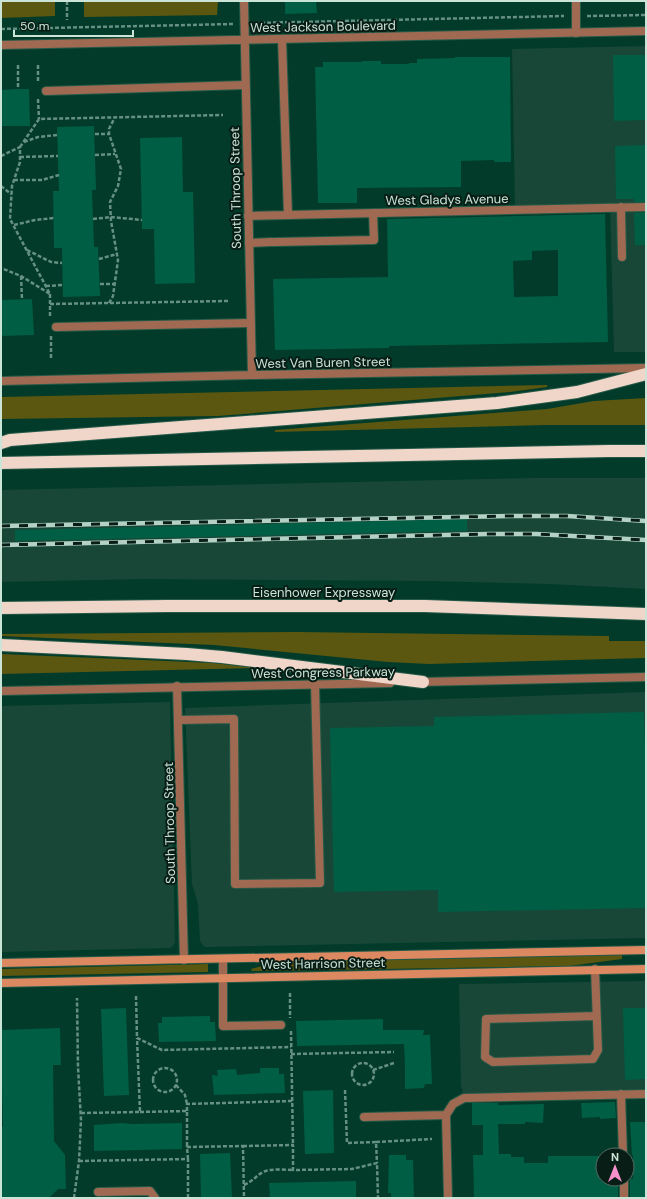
<svg xmlns="http://www.w3.org/2000/svg" width="647" height="1199" font-family="'DM Sans',sans-serif">
<style>
.built{fill:#184737}
.green{fill:#5b5711}
.building{fill:#005e44;fill-rule:evenodd}
.lines{fill:none;stroke-linecap:round;stroke-linejoin:round}
.service-casing{stroke:#265948;stroke-width:10}
.minor-casing{stroke:#265948;stroke-width:10}
.tertiary-casing{stroke:#265948;stroke-width:10}
.secondary-casing{stroke:#265948;stroke-width:10}
.motorway-casing{stroke:#265948;stroke-width:14}
.path{stroke:#669081;stroke-width:2.5;stroke-dasharray:4 2;stroke-linecap:butt}
.service{stroke:#9f6a51;stroke-width:8}
.minor{stroke:#9f6a51;stroke-width:8}
.tertiary{stroke:#9f6a51;stroke-width:8}
.secondary{stroke:#dc8860;stroke-width:8}
.motorway{stroke:#f0d5c9;stroke-width:12}
.rail-casing{stroke:#b3d1c4;stroke-width:4.5}
.rail{stroke:#081d15;stroke-width:3;stroke-dasharray:9;stroke-linecap:butt}
.labels{text-anchor:middle;stroke-width:4;stroke-linejoin:round;paint-order:stroke}
.street-label{font-size:13px;fill:#cae4d8;stroke:#081d15}
</style>
<rect width="100%" height="100%" fill="#023b29"/>
<path class="built" d="M646,46V352H614L610,207L515,209L512,49Z
M535,478H646V589L550,584L428,581L143,579L1,582V490Z
M646,692V938L205,947L202,944L200,941L198,904L192,884L185,708Z
M170,702L175,942L173,946L170,948L1,952V706Z
M646,981V1093L464,1098L461,1085L459,984Z"/>
<path class="green" d="M1,1H55V16L1,18Z
M99,1H218L217,15L84,17V2Z
M547,385V387L510,392L218,416L1,419V397Z
M646,398V425H546L275,432V430L547,409L594,401Z
M297,632L609,636V641H646V658L429,664L388,662L214,645L1,636V634Z
M1,654L213,663L259,668L1,674Z
M622,955V959L569,966L252,971L251,969L276,962Z
M208,964V972L1,976V969Z"/>
<path class="building" d="M285,1H316L317,13L285,14Z
M613,55H646V120L614,121Z
M455,57H510L511,162H494V160L461,161V187L357,188V203H318L315,67H323V62H362V61H381V64H409V63H417V59L455,58Z
M18,89H29L30,126H1V90Z
M94,126L96,190H92L94,247H98L100,296L63,297L62,248H54L53,191H59L57,127Z
M182,137L183,192H193L195,283L155,284L154,229H142L140,138Z
M646,145V202H634V199H616L615,146Z
M646,212V245H635L634,213Z
M605,214L608,342L389,346V348L275,350L273,279L388,277L387,219ZM558,250V296L514,297L513,261L532,260V251Z
M32,299L34,335L1,336V300Z
M467,519V531L15,541V530Z
M644,712L645,745L646,746V908L438,912V890L334,892L330,728L434,726V717Z
M126,1008L129,1095L104,1096L101,1009Z
M623,1008H646V1079L625,1080Z
M210,1016V1022H215L216,1041L159,1042L158,1023H162V1017Z
M383,1019V1030H424L423,1035H430L432,1084H425L424,1088L405,1089V1067L404,1044L297,1046L296,1021Z
M60,1028L61,1065H53L54,1141L65,1155L66,1189H58L49,1198H1V1127H3L2,1086H1V1030Z
M260,1068H279V1074H284L285,1093L214,1095L212,1075L218,1076L217,1070L236,1069L237,1075L260,1073Z
M333,1090L334,1153L305,1154L303,1091Z
M615,1102L616,1118L600,1119V1117L582,1118L581,1103Z
M472,1103H498V1105L544,1104L543,1123L525,1122V1124H498L499,1154H511V1157H524V1163H548V1156H603V1179H618V1198H474L473,1155H483V1125H472Z
M630,1122H646V1198H630V1179H633V1155H632Z
M122,1123L132,1124L182,1123V1149L94,1151V1125Z
M230,1153L232,1198H201L200,1154Z
M389,1155H406V1160H413L414,1198H391V1193H388Z
M356,1181V1198H270L269,1183Z"/>
<g class="lines">
<g class="service-casing">
<path id="service" d="M576,1V33
M282,39L288,215
M46,91L245,85
M621,207L622,257
M248,216L646,207
M275,242L374,240L373,213
M249,243L272,242
M56,327L250,323
M178,720L234,719L235,884L320,883L315,684
M223,959V1026L281,1025
M595,969L598,1050L593,1059L493,1062L485,1057L486,1019L596,1016
M621,1094L623,1155
M364,1117L446,1115L453,1104L464,1098L646,1094
M624,1179V1198
M98,1192L150,1191L155,1198"/>
</g>
<g class="minor-casing">
<path id="minor" d="M177,686L184,960
M446,1115L448,1198"/>
</g>
<g class="tertiary-casing">
<path id="tertiary" d="M244,1L252,375
M1,45L646,31
M1,381L252,375L646,368
M418,682L646,677
M1,691L390,683"/>
</g>
<g class="secondary-casing">
<path id="secondary" d="M1,963L646,950
M1,983L646,969"/>
</g>
<g class="motorway-casing">
<path id="motorway" d="M1,443L10,440L497,403L577,392L646,374
M1,463L609,451H646
M1,608L167,606H425L646,614
M1,645L187,654L222,657L423,682"/>
</g>
<path class="path" d="M67,1V20
M587,16L646,15
M255,23L564,16
M1,29L234,24
M18,65V89
M38,65V82
M38,99L39,119
M95,134H109
M24,142L38,137L57,135
M20,147L39,119L223,115
M95,155L115,154
M1,156L20,147V162L12,186L10,219L50,294L21,276L1,268
M20,157L58,156
M14,180H42L59,175
M1,186L11,194
M93,219L111,217L142,220
M14,225L35,220L54,218
M27,250L51,262L62,263
M99,259L117,254
M21,276L22,299
M100,284H115
M46,286L63,285
M50,294V317
M109,303L113,296L118,260L111,221L110,202L118,186L121,169L109,134V129L115,117
M50,304L228,301
M51,336V358
M290,993V1018
M136,996L137,1038L162,1050L291,1047
M291,1031L293,1145
M291,1054L394,1052
M352 1074a11 11 0 1 1 22 0a11 11 0 1 1-22 0Z
M153 1080a12 12 0 1 1 24 0a12 12 0 1 1-24 0Z
M373,1070L394,1063
M176,1085L185,1095L187,1104
M345,1090L347,1143L376,1142L377,1163
M187,1111V1104L292,1101
M140,1112L187,1111V1147
M81,1113L140,1112L137,1038
M376,1142L432,1139
M243,1146L293,1145V1170L352,1169L377,1163L378,1198
M188,1159L187,1147L243,1146L244,1198
M79,1161L188,1159V1198
M244,1185C253,1181 256,1176 263,1172C272,1168 284,1170 293,1170
M74,1198L79,1161L81,1120L78,1067L77,998"/>
<use href="#service" class="service"/>
<use href="#minor" class="minor"/>
<use href="#tertiary" class="tertiary"/>
<use href="#secondary" class="secondary"/>
<use href="#motorway" class="motorway"/>
<g class="rail-casing">
<path id="rail" d="M1,526L511,516H567L646,521
M1,545L489,534H536L646,540"/>
</g>
<use href="#rail" class="rail"/>
</g>
<g class="labels">
<g class="street-label">
<text transform="translate(323 26) rotate(-1)" y="5">West Jackson Boulevard</text>
<text transform="translate(235 188) rotate(-91)" y="5">South Throop Street</text>
<text transform="translate(447 199) rotate(-1)" y="5">West Gladys Avenue</text>
<text transform="translate(323 362) rotate(-1)" y="5">West Van Buren Street</text>
<text x="324" y="597">Eisenhower Expressway</text>
<text transform="translate(323 672) rotate(-1)" y="5">West Congress Parkway</text>
<text transform="translate(169 823) rotate(-91)" y="5">South Throop Street</text>
<text transform="translate(323 963) rotate(-1)" y="5">West Harrison Street</text>
</g>
</g>
<rect width="647" height="1199" fill="none" stroke="#cae4d8" stroke-width="4"/>
<g transform="translate(615 1167)"><circle r="19" fill="#081d15" stroke="#566d63"/>
<path d="M0-3L7 15L0 10L-7 15Z" fill="#f890cb"/>
<text y="-6" font-size="11" font-weight="bold" text-anchor="middle" fill="#cae4d8">N</text>
</g>
<path d="M14 30v6h119v-6" fill="none" stroke="#cae4d8" stroke-width="2"/>
<text x="20" y="30" font-size="12" fill="#cae4d8" stroke="#081d15" stroke-width="3" paint-order="stroke">50 m</text>
</svg>
